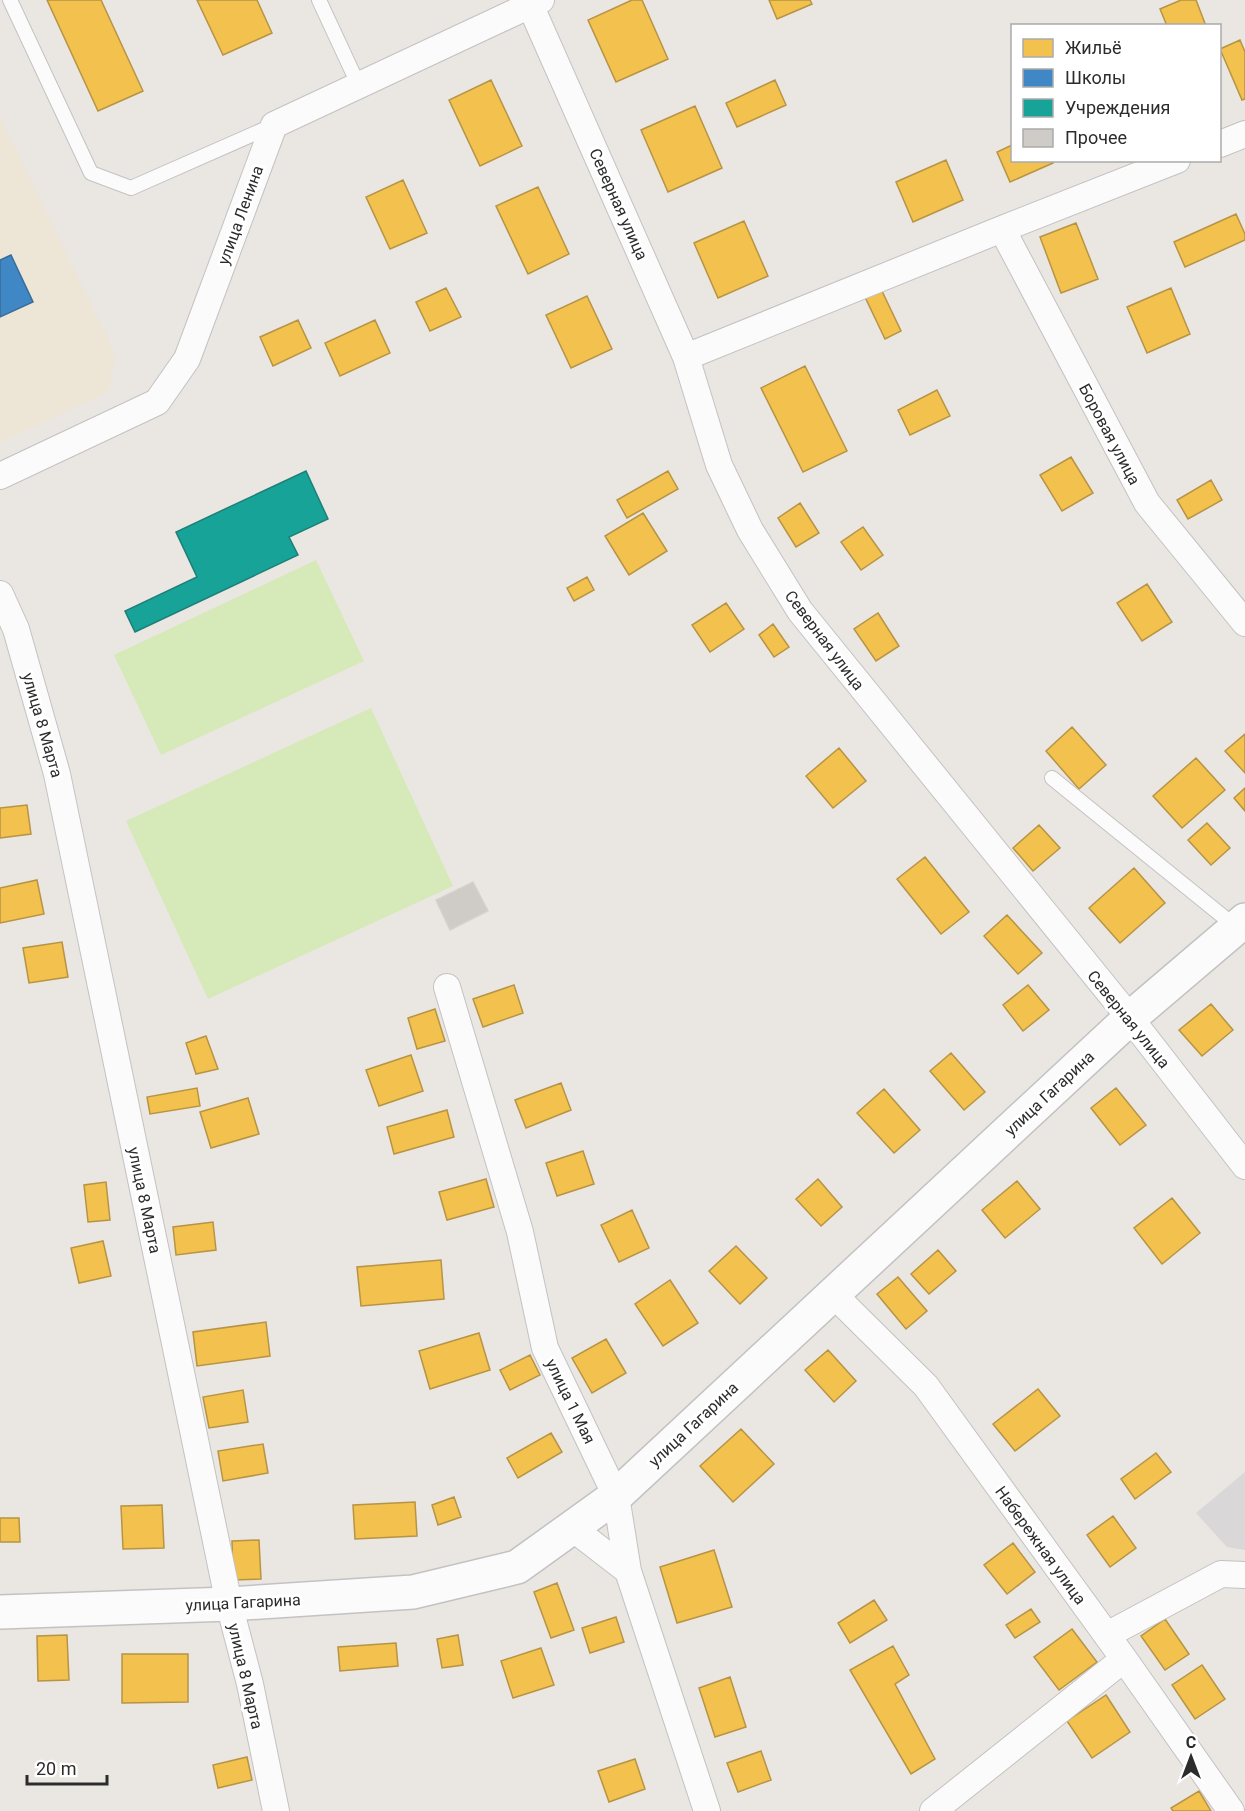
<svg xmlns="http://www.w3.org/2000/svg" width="1245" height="1811" font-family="Roboto,sans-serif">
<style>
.industrial{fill:#dad7d9}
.education{fill:#ede5d6}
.pitch{fill:#d6e9b8}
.homes{fill:#f2c14e;stroke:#b79444;stroke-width:1.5}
.schools{fill:#3f88c5;stroke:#396c97;stroke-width:1.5}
.public{fill:#17a398;stroke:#1d7f78;stroke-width:1.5}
.building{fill:#cfccc8;stroke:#d5d2ce;stroke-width:1.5}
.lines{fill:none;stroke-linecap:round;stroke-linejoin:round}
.lane-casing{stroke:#c3c2c3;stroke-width:16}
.street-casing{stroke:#c3c2c3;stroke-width:28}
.secondary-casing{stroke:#c3c2c3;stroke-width:36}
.lane{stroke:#fcfbfb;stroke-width:14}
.street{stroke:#fcfbfb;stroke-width:26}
.secondary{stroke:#fcfbfb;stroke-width:33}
.labels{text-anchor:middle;stroke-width:6;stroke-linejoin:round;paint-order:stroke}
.street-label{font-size:16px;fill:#2c2c2c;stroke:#fff}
</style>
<rect width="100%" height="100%" fill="#eae6e2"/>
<path class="industrial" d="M1245,1472V1550L1227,1547L1196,1513Z"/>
<path class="education" d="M0,118L115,353L109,391L0,443Z"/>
<path class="pitch" d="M316,560L364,661L161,755L114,655Z
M371,708L453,886L208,999L126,821Z"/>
<path class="homes" d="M47,0H101L143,91L98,111Z
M197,0H257L272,33L223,55Z
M632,0H642L668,59L616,82L588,20Z
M769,0H810L812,4L777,19Z
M1181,0H1196L1206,26H1167L1160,9Z
M1240,40L1245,52V99L1242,100L1220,49Z
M491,80L522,146L480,166L449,100Z
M775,80L786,105L737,127L726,103Z
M695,106L722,168L668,192L641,130Z
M1012,145V160H1052L1053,163L1010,182L997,152Z
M946,160L963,200L913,222L896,182Z
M403,180L427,233L390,249L366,197Z
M538,187L569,254L528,274L496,206Z
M1236,214L1245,234V240L1185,267L1174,242Z
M744,221L768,276L718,298L694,243Z
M1076,223L1098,279L1061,293L1040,237Z
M446,288L461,317L430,331L416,302Z
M1171,288L1190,334L1147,353L1127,307Z
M881,289L901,331L885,339L865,297Z
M587,296L612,349L571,368L546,315Z
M298,320L311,348L273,366L260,337Z
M375,320L390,353L340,376L325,343Z
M805,366L847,451L803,472L761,388Z
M937,390L950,416L910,435L898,410Z
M1071,457L1093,493L1062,511L1040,475Z
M668,471L678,489L627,518L617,500Z
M1211,480L1222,500L1188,519L1177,500Z
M800,503L819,533L796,547L778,518Z
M643,513L667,551L629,575L605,536Z
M863,527L883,555L861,570L841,542Z
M587,577L594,590L574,601L567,588Z
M1147,584L1172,622L1142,641L1117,603Z
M726,603L744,629L710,652L692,625Z
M878,613L899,646L876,661L854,629Z
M773,624L789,647L774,657L759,635Z
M1072,727L1106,765L1079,789L1046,751Z
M1245,734V773L1225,751Z
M839,748L866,781L833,808L806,776Z
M1196,758L1225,790L1182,828L1153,796Z
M1245,788V811L1234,798Z
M27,805L31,834L0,838V808Z
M1207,823L1230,848L1211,865L1188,840Z
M1039,825L1060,848L1033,871L1013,848Z
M925,857L969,912L941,934L897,879Z
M1134,868L1165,903L1120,943L1089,908Z
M37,880L44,914L0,923V888Z
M1007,915L1042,953L1018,974L984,936Z
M62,942L68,977L29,983L23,948Z
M514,985L523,1013L483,1027L473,999Z
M1028,985L1049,1010L1023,1031L1003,1005Z
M1211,1004L1233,1030L1202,1056L1179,1030Z
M435,1009L445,1041L417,1049L408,1018Z
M206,1036L218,1069L196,1074L186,1043Z
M951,1053L985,1092L964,1110L930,1071Z
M411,1055L423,1091L379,1106L366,1070Z
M561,1083L571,1110L526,1128L515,1100Z
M197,1088L200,1106L150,1114L147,1097Z
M1116,1088L1146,1125L1120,1145L1091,1108Z
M884,1089L920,1130L894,1153L857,1113Z
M248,1098L259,1134L211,1148L200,1112Z
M447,1110L454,1137L394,1154L387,1127Z
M583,1151L594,1184L557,1196L546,1163Z
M486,1179L494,1207L447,1220L439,1192Z
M818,1179L842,1207L821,1226L796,1199Z
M1017,1181L1040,1209L1005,1238L982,1210Z
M106,1182L110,1220L88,1222L84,1185Z
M1172,1198L1200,1233L1162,1264L1134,1228Z
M632,1210L649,1248L619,1262L601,1225Z
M213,1222L216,1250L176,1255L173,1227Z
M103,1241L111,1276L79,1283L71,1248Z
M736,1246L767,1278L740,1304L709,1271Z
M938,1250L956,1271L929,1294L911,1274Z
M441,1260L444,1299L361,1306L357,1267Z
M898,1277L927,1311L906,1329L877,1294Z
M670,1280L698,1323L663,1346L635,1304Z
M266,1322L270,1356L197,1366L193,1332Z
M479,1333L490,1370L430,1389L419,1351Z
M606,1339L626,1373L592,1393L572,1358Z
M828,1350L856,1381L834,1402L805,1370Z
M530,1355L540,1375L510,1390L500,1370Z
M1038,1389L1060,1416L1015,1451L993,1424Z
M243,1390L248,1422L209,1428L203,1397Z
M741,1429L774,1464L733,1502L700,1466Z
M551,1433L562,1452L518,1478L507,1458Z
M263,1444L268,1473L223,1481L218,1451Z
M1156,1453L1171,1472L1135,1499L1121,1479Z
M454,1497L461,1517L438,1525L432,1505Z
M415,1502L417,1536L355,1539L353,1505Z
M162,1505L164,1548L123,1549L121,1506Z
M1113,1516L1136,1548L1110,1567L1087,1535Z
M0,1518H19L20,1542H0Z
M259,1540L261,1579L233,1580L232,1541Z
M1013,1543L1035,1572L1007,1594L984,1565Z
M714,1550L732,1607L677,1623L660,1567Z
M557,1583L574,1630L551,1638L534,1592Z
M874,1600L887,1620L850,1643L838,1623Z
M1031,1609L1040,1622L1015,1638L1006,1625Z
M616,1617L624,1642L590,1653L582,1628Z
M1165,1619L1189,1654L1165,1670L1141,1636Z
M1072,1629L1097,1662L1059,1690L1034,1657Z
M67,1635L69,1680L38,1681L37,1636Z
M458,1635L463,1665L442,1668L437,1639Z
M396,1643L398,1666L340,1671L338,1647Z
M893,1646L909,1675L895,1684L935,1759L911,1774L850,1670Z
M541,1648L554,1685L513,1698L501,1661Z
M122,1654H188V1702L122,1703Z
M1202,1665L1225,1699L1195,1719L1172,1685Z
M730,1677L746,1727L715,1737L699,1688Z
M1106,1695L1130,1732L1092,1758L1067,1721Z
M761,1751L771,1780L738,1792L727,1763Z
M247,1757L252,1780L218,1788L213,1765Z
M635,1759L645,1789L609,1802L598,1771Z
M1199,1791L1211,1811H1173L1171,1808Z"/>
<path class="schools" d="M11,255L33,302L0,317V260Z"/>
<path class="public" d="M306,471L328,519L289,537L298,555L135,632L125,611L197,577L176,532Z"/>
<path class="building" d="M473,882L488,911L450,930L436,900Z"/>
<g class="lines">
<g class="lane-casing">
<path id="lane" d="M10,0L91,173L131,188L274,125
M319,0L358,84
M1052,778L1236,927"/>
</g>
<g class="street-casing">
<path id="street" d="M528,0L686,357L719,465L750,530L800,611L1130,1018L1245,1166
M1220,144L1245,134
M1002,229L1147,503L1245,623
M686,357L1002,229L1177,160
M0,476L157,402L187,359L274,125L541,0
M0,594L16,629L57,774L229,1604L250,1684L276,1811
M447,987L520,1232L545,1348L616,1496L628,1571L707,1811
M833,1294L926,1386L1124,1659L1231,1811
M571,1527L628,1571
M1107,1635L1221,1574L1245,1575
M933,1811L1124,1659"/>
</g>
<g class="secondary-casing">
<path id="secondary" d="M0,1612L229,1604L413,1592L517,1567L616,1496L1130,1018L1245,920"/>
</g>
<use href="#lane" class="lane"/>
<use href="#street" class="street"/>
<use href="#secondary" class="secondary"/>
</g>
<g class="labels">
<g class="street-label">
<text transform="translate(619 204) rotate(66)" y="6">Северная улица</text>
<text transform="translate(240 215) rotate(-70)" y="6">улица Ленина</text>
<text transform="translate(1110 434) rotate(62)" y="6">Боровая улица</text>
<text transform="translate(825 640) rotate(53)" y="6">Северная улица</text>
<text transform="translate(43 725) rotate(74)" y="6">улица 8 Марта</text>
<text transform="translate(1129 1019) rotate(51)" y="6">Северная улица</text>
<text transform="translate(1049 1093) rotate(-43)" y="6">улица Гагарина</text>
<text transform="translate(145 1200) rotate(78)" y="6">улица 8 Марта</text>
<text transform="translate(571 1401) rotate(64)" y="6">улица 1 Мая</text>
<text transform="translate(693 1424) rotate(-43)" y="6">улица Гагарина</text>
<text transform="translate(1041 1545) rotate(54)" y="6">Набережная улица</text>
<text transform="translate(243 1602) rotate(-3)" y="6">улица Гагарина</text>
<text transform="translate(246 1676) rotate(77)" y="6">улица 8 Марта</text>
</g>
</g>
<rect x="1011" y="24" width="210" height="138" fill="#ffffff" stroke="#ababab" stroke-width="1.5"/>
<rect x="1023" y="39" width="30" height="18" fill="#f2c14e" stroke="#ababab" stroke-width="1.5"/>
<text x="1065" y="54" font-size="18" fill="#2c2c2c">Жильё</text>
<rect x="1023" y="69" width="30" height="18" fill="#3f88c5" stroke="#ababab" stroke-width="1.5"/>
<text x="1065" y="84" font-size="18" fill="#2c2c2c">Школы</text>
<rect x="1023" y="99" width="30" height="18" fill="#17a398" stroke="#ababab" stroke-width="1.5"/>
<text x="1065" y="114" font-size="18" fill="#2c2c2c">Учреждения</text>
<rect x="1023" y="129" width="30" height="18" fill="#cfccc8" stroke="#ababab" stroke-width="1.5"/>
<text x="1065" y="144" font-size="18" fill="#2c2c2c">Прочее</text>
<g transform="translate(1191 1757)" stroke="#ffffff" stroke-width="4.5" paint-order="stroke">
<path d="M0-4.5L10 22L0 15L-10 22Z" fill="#2c2c2c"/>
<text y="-9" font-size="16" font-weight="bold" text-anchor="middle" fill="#2c2c2c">С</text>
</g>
<path d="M27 1775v9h80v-9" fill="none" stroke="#2c2c2c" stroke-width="3"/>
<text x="36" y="1775" font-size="18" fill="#2c2c2c" stroke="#ffffff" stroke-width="4.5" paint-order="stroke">20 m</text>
</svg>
